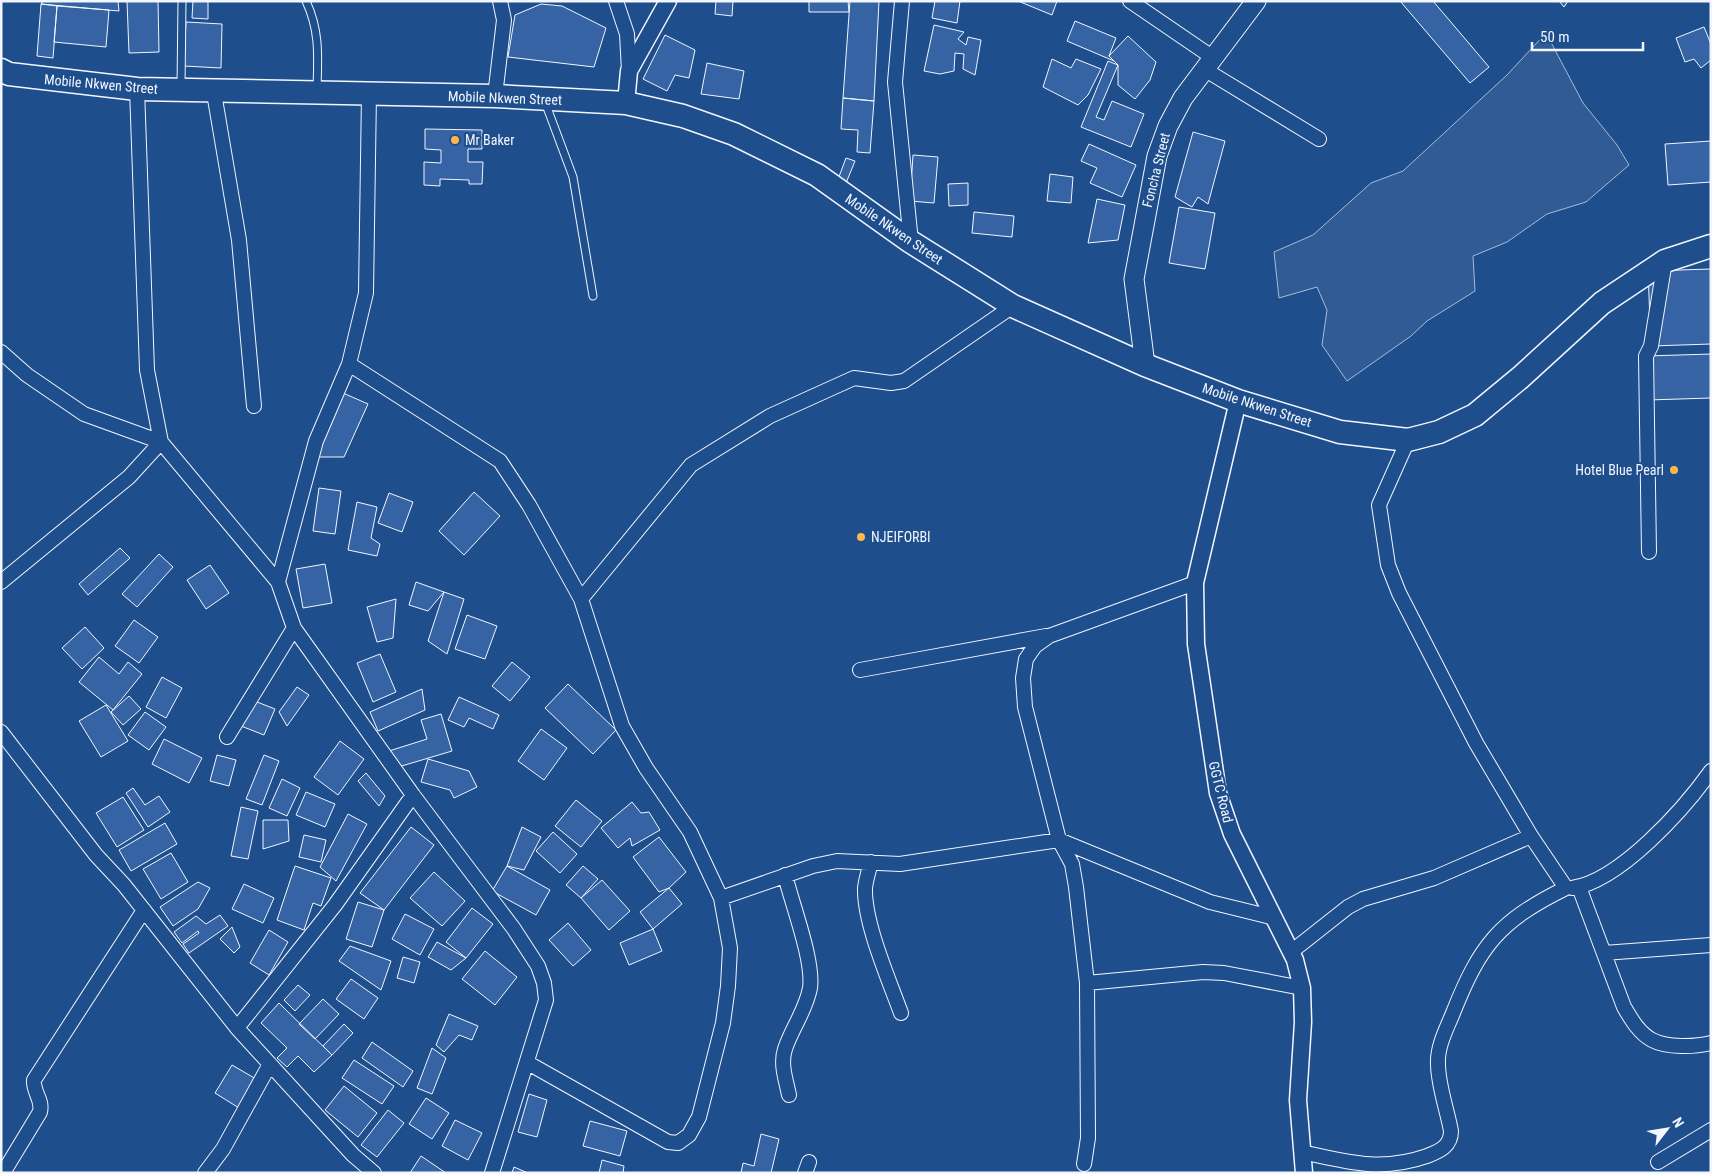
<svg xmlns="http://www.w3.org/2000/svg" width="1712" height="1174" font-family="'Roboto Condensed',sans-serif">
<style>
.built{fill:#305b95;stroke:#a8bbd7}
.building{fill:#3563a3;stroke:#f2f6ff}
.lines{fill:none;stroke-linecap:round;stroke-linejoin:round}
.service-casing{stroke:#f2f6ff;stroke-width:9}
.minor-casing{stroke:#f2f6ff;stroke-width:16}
.tertiary-casing{stroke:#f2f6ff;stroke-width:19}
.secondary-casing{stroke:#f2f6ff;stroke-width:21}
.trunk-casing{stroke:#f2f6ff;stroke-width:25}
.service{stroke:#1f4e8c;stroke-width:7}
.minor{stroke:#1f4e8c;stroke-width:14}
.tertiary{stroke:#1f4e8c;stroke-width:16}
.secondary{stroke:#1f4e8c;stroke-width:19}
.trunk{stroke:#1f4e8c;stroke-width:22}
.poi-dot{fill:#ffb74d;stroke:#1f4e8c;stroke-width:2}
.labels{text-anchor:middle;stroke-width:4;stroke-linejoin:round;paint-order:stroke}
.street-label{font-size:14px;fill:#f2f6ff;stroke:#1f4e8c}
.poi-label{font-size:14px;fill:#f2f6ff;stroke:#1f4e8c;text-anchor:start}
</style>
<rect width="100%" height="100%" fill="#1f4e8c"/>
<path class="built" d="M1546,33L1583,103L1617,145L1629,165L1586,202L1547,214L1507,242L1473,256L1475,291L1427,321L1411,336L1347,381L1322,345L1327,310L1317,287L1279,298L1274,252L1313,235L1371,183L1403,171L1507,75Z"/>
<path class="building" d="M43,1H118L119,11L41,4Z
M127,1H158L159,52L129,53Z
M193,1H208V19L192,18Z
M716,1H733L732,16L715,14Z
M809,1H848L849,12H809Z
M850,1H879L874,101L843,98Z
M935,1H960L957,23L932,18Z
M1018,1H1057L1052,15Z
M1400,1H1433L1489,67L1470,83Z
M1559,1H1568L1564,7Z
M41,4L57,6L53,58L37,56Z
M541,4L562,6L606,28L594,67L508,57L515,15Z
M57,6L109,10L106,47L54,42Z
M1075,21L1116,38L1109,56L1114,61L1067,41Z
M186,22L222,24L221,68L184,66Z
M934,25L964,32L958,39L966,45L968,37L981,40L975,75L963,69L964,54L955,53L954,71L940,74L924,71Z
M1704,27L1711,44V60L1701,68L1694,59L1685,62L1676,38Z
M665,35L695,50L689,78L675,75L667,91L643,79Z
M1128,36L1156,62L1150,80L1135,99L1118,85V65L1109,56Z
M1052,59L1071,68L1076,59L1101,69L1088,95L1078,105L1043,87Z
M1108,61L1118,65L1096,117L1104,120L1112,101L1144,114L1131,147L1081,127Z
M707,63L744,71L739,99L701,94Z
M843,98L874,101L870,153L857,152L858,130L841,129Z
M425,129L482,130V149H468V162H483L482,184H469V180L440,179V186L424,185V162L441,163V150L425,149Z
M1193,132L1225,141L1208,204L1198,197L1192,207L1175,197Z
M1711,141V182L1668,185L1665,144Z
M1089,144L1136,165L1122,197L1090,183L1097,168L1081,161Z
M913,155L938,157L934,203L910,201Z
M846,158L855,161L844,188L837,182Z
M1050,174L1073,177L1071,203L1047,201Z
M968,183V205L949,206L948,184Z
M1097,199L1125,205L1118,240L1088,243Z
M1179,207L1215,213L1205,269L1169,263Z
M974,212L1014,216L1012,237L972,233Z
M1711,269V344L1651,346L1648,271Z
M1711,354V398L1648,400L1646,356Z
M343,393L368,404L344,457H314Z
M319,488L341,491L335,534L313,531Z
M474,492L500,516L464,555L439,531Z
M389,493L413,502L402,532L378,523Z
M357,502L377,507L371,538L380,544L377,556L348,550Z
M120,548L130,558L88,595L79,584Z
M159,554L173,567L137,607L122,594Z
M325,564L332,603L303,608L296,569Z
M210,565L229,593L206,609L187,580Z
M416,582L444,592L428,611L409,605Z
M444,592L464,599L447,654L428,641Z
M396,599L393,638L377,642L367,607Z
M467,615L497,626L485,659L455,649Z
M134,620L158,637L139,663L115,646Z
M85,627L104,648L82,669L62,648Z
M380,654L396,692L373,702L357,663Z
M99,657L119,674L128,662L142,674L113,710L79,682Z
M512,662L530,677L510,701L492,686Z
M162,677L182,688L166,718L146,707Z
M568,684L616,730L593,754L545,708Z
M297,687L309,695L287,726L279,712Z
M422,689L425,710L378,731L370,712Z
M129,696L141,709L123,725L111,712Z
M459,697L499,715L493,729L469,718L464,727L448,720Z
M252,700L275,709L264,735L241,726Z
M106,705L128,741L101,757L79,721Z
M145,712L166,727L149,750L128,735Z
M441,714L452,751L395,768L389,751L427,739L421,720Z
M541,729L567,748L544,780L518,761Z
M164,739L202,758L189,783L152,764Z
M340,741L364,759L338,795L314,777Z
M217,755L236,760L229,786L210,781Z
M264,755L279,761L262,805L246,799Z
M428,759L469,771L477,787L454,798L450,790L421,782Z
M366,773L385,796L379,806L358,781Z
M282,779L300,788L287,816L269,808Z
M133,788L145,805L159,796L170,812L148,827L126,793Z
M306,792L335,804L325,827L296,815Z
M123,797L144,830L117,847L96,813Z
M576,800L602,821L581,847L555,826Z
M632,802L641,813L649,812L660,830L632,846L630,838L618,848L601,828Z
M241,807L258,811L248,859L231,856Z
M348,814L367,824L336,881L320,867Z
M263,820H288L289,841L263,849Z
M165,823L177,844L131,871L119,850Z
M411,827L434,845L384,910L360,893Z
M522,827L541,837L524,870L507,866Z
M553,832L577,854L560,873L536,851Z
M304,835L326,840L321,862L299,857Z
M659,837L686,872L669,888L659,892L633,857Z
M171,853L188,882L161,899L143,869Z
M295,866L331,878L321,906L313,903L304,930L277,920Z
M507,866L550,890L536,915L492,891Z
M583,866L598,879L581,898L566,885Z
M434,872L465,901L442,926L410,898Z
M602,880L630,911L609,930L581,898Z
M198,882L210,888L198,909L173,926L160,907Z
M244,884L274,898L263,923L232,909Z
M669,888L682,904L653,929L640,912Z
M358,902L384,910L372,947L346,939Z
M472,908L493,924L466,958L446,942Z
M405,914L434,929L420,955L392,939Z
M220,915L228,926L189,953L183,944L199,933L198,931L182,943L174,932L196,916L206,924Z
M568,923L591,950L573,966L549,940Z
M232,927L240,947L234,953L220,939Z
M653,929L662,951L629,965L620,943Z
M269,930L288,942L269,975L250,963Z
M437,942L466,958L451,970L428,957Z
M350,946L391,961L381,990L339,961Z
M485,951L517,977L495,1005L462,979Z
M403,957L420,962L414,983L397,978Z
M351,979L378,998L364,1019L336,999Z
M298,985L310,995L295,1011L284,1000Z
M323,999L339,1014L315,1039L299,1024Z
M279,1003L332,1055L314,1072L298,1056L287,1067L277,1058L287,1048L261,1023Z
M449,1014L478,1026L472,1040L459,1035L444,1052L436,1045Z
M344,1024L353,1033L332,1055L323,1046Z
M372,1042L413,1071L403,1087L362,1058Z
M432,1048L446,1058L432,1094L417,1088Z
M354,1060L394,1086L382,1104L342,1078Z
M232,1065L256,1079L239,1108L215,1093Z
M344,1086L377,1113L358,1137L325,1110Z
M529,1094L547,1100L537,1137L518,1132Z
M426,1098L449,1113L432,1139L409,1124Z
M388,1110L404,1123L377,1157L361,1145Z
M455,1120L482,1133L468,1160L442,1146Z
M590,1121L627,1131L620,1156L583,1146Z
M761,1134L779,1139L771,1173H741L743,1163L754,1166Z
M421,1156L446,1173H410Z
M602,1160L624,1166L623,1173H599Z
M514,1167L528,1173H512Z"/>
<g class="lines">
<g class="service-casing">
<path id="service" d="M306,1C320,31 318,56 317,89
M181,87L182,1
M545,102L573,177L593,296"/>
</g>
<g class="minor-casing">
<path id="minor" d="M616,1L627,34L629,71
M902,1L895,82L911,242
M1130,1L1212,57
M1204,69L1319,139
M214,93L239,240L254,406
M495,96L504,20L500,1
M1,352L27,375L84,414L161,442L278,582L294,628L413,795L514,929L538,966L544,983L546,1000L492,1173
M349,364L500,461L529,505L581,599L622,726L646,768L690,832L721,898L730,948L728,986L723,1023L699,1117L689,1135L678,1143L668,1142L528,1063
M1649,552L1646,356L1651,346L1665,261
M1,582L129,477L161,442L147,370L137,89
M278,582L316,441L349,364L366,293L369,93
M581,599L691,465L770,416L854,378L891,383L904,381L1013,306
M860,670L1046,636
M1,732L96,855L124,885L237,1028L353,1155L374,1173
M227,737L294,628
M871,862C869,870 866,879 865,888C864,923 889,980 901,1013
M785,875C792,904 814,961 810,988C806,1010 792,1028 785,1049C780,1064 786,1080 789,1095
M1579,887L1624,1007C1631,1019 1639,1033 1652,1040C1667,1048 1695,1047 1711,1043
M1572,888C1620,881 1684,809 1711,771
M721,898L813,866L837,861L900,864L1059,840L1210,902L1275,918
M1291,952L1348,907L1363,899L1434,878L1531,836
M1604,953L1711,945
M1087,983L1203,972L1224,973L1302,988
M237,1028L335,905L413,795
M1302,1152C1348,1162 1381,1172 1427,1156C1440,1151 1451,1146 1451,1131C1447,1109 1438,1085 1438,1064C1437,1046 1447,1028 1453,1013C1480,945 1499,921 1566,888L1531,836L1476,743L1399,593L1388,565L1379,505L1408,440
M1658,1162L1711,1130
M1084,1164L1088,1138L1087,983L1076,887L1072,864L1059,840L1025,707L1023,678L1026,659L1035,646L1049,636L1195,583
M3,1173L40,1112C43,1099 33,1093 34,1080L144,910
M205,1173L223,1149L270,1064
M805,1173L809,1162"/>
</g>
<g class="tertiary-casing">
<path id="tertiary" d="M626,103L629,71L668,1
M1238,401L1195,583L1196,644L1218,793L1232,834L1295,960L1302,988L1303,1022L1298,1100L1304,1173"/>
</g>
<g class="secondary-casing">
<path id="secondary" d="M1145,365L1134,279L1157,156L1168,126L1183,98L1256,1"/>
</g>
<g class="trunk-casing">
<path id="trunk" d="M1,70L9,74L137,89L495,96L626,103L683,116L734,134L817,175L911,242L1013,306L1145,365L1238,401L1340,432L1408,440L1439,432L1475,415L1521,377L1602,303L1665,261L1711,246"/>
</g>
<use href="#service" class="service"/>
<use href="#minor" class="minor"/>
<use href="#tertiary" class="tertiary"/>
<use href="#secondary" class="secondary"/>
<use href="#trunk" class="trunk"/>
</g>
<g class="poi-dot">
<circle cx="455" cy="140" r="5"/>
<circle cx="1674" cy="470" r="5"/>
<circle cx="861" cy="537" r="5"/>
</g>
<g class="labels">
<g class="street-label">
<text transform="translate(101 84) rotate(5)" y="5">Mobile Nkwen Street</text>
<text transform="translate(505 98) rotate(2)" y="5">Mobile Nkwen Street</text>
<text transform="translate(1156 170) rotate(-76)" y="5">Foncha Street</text>
<text transform="translate(894 229) rotate(34)" y="5">Mobile Nkwen Street</text>
<text transform="translate(1257 405) rotate(18)" y="5">Mobile Nkwen Street</text>
<text transform="translate(1221 792) rotate(76)" y="5">GGTC Road</text>
</g>
<g class="poi-label">
<text x="465" y="145">Mr Baker</text>
<text x="1664" y="475" text-anchor="end">Hotel Blue Pearl</text>
<text x="871" y="542">NJEIFORBI</text>
</g>
</g>
<rect width="1712" height="1174" fill="none" stroke="#f2f6ff" stroke-width="5"/>
<g transform="translate(1667 1129) rotate(59)" stroke="#1f4e8c" stroke-width="4" paint-order="stroke">
<path d="M0-4L9 19L0 12L-9 19Z" fill="#f2f6ff"/>
<text y="-8" font-size="14" font-weight="bold" text-anchor="middle" fill="#f2f6ff">N</text>
</g>
<path d="M1532 42v8h111v-8" fill="none" stroke="#f2f6ff" stroke-width="2.5"/>
<text x="1540" y="42" font-size="15" fill="#f2f6ff" stroke="#1f4e8c" stroke-width="4" paint-order="stroke">50 m</text>
</svg>
